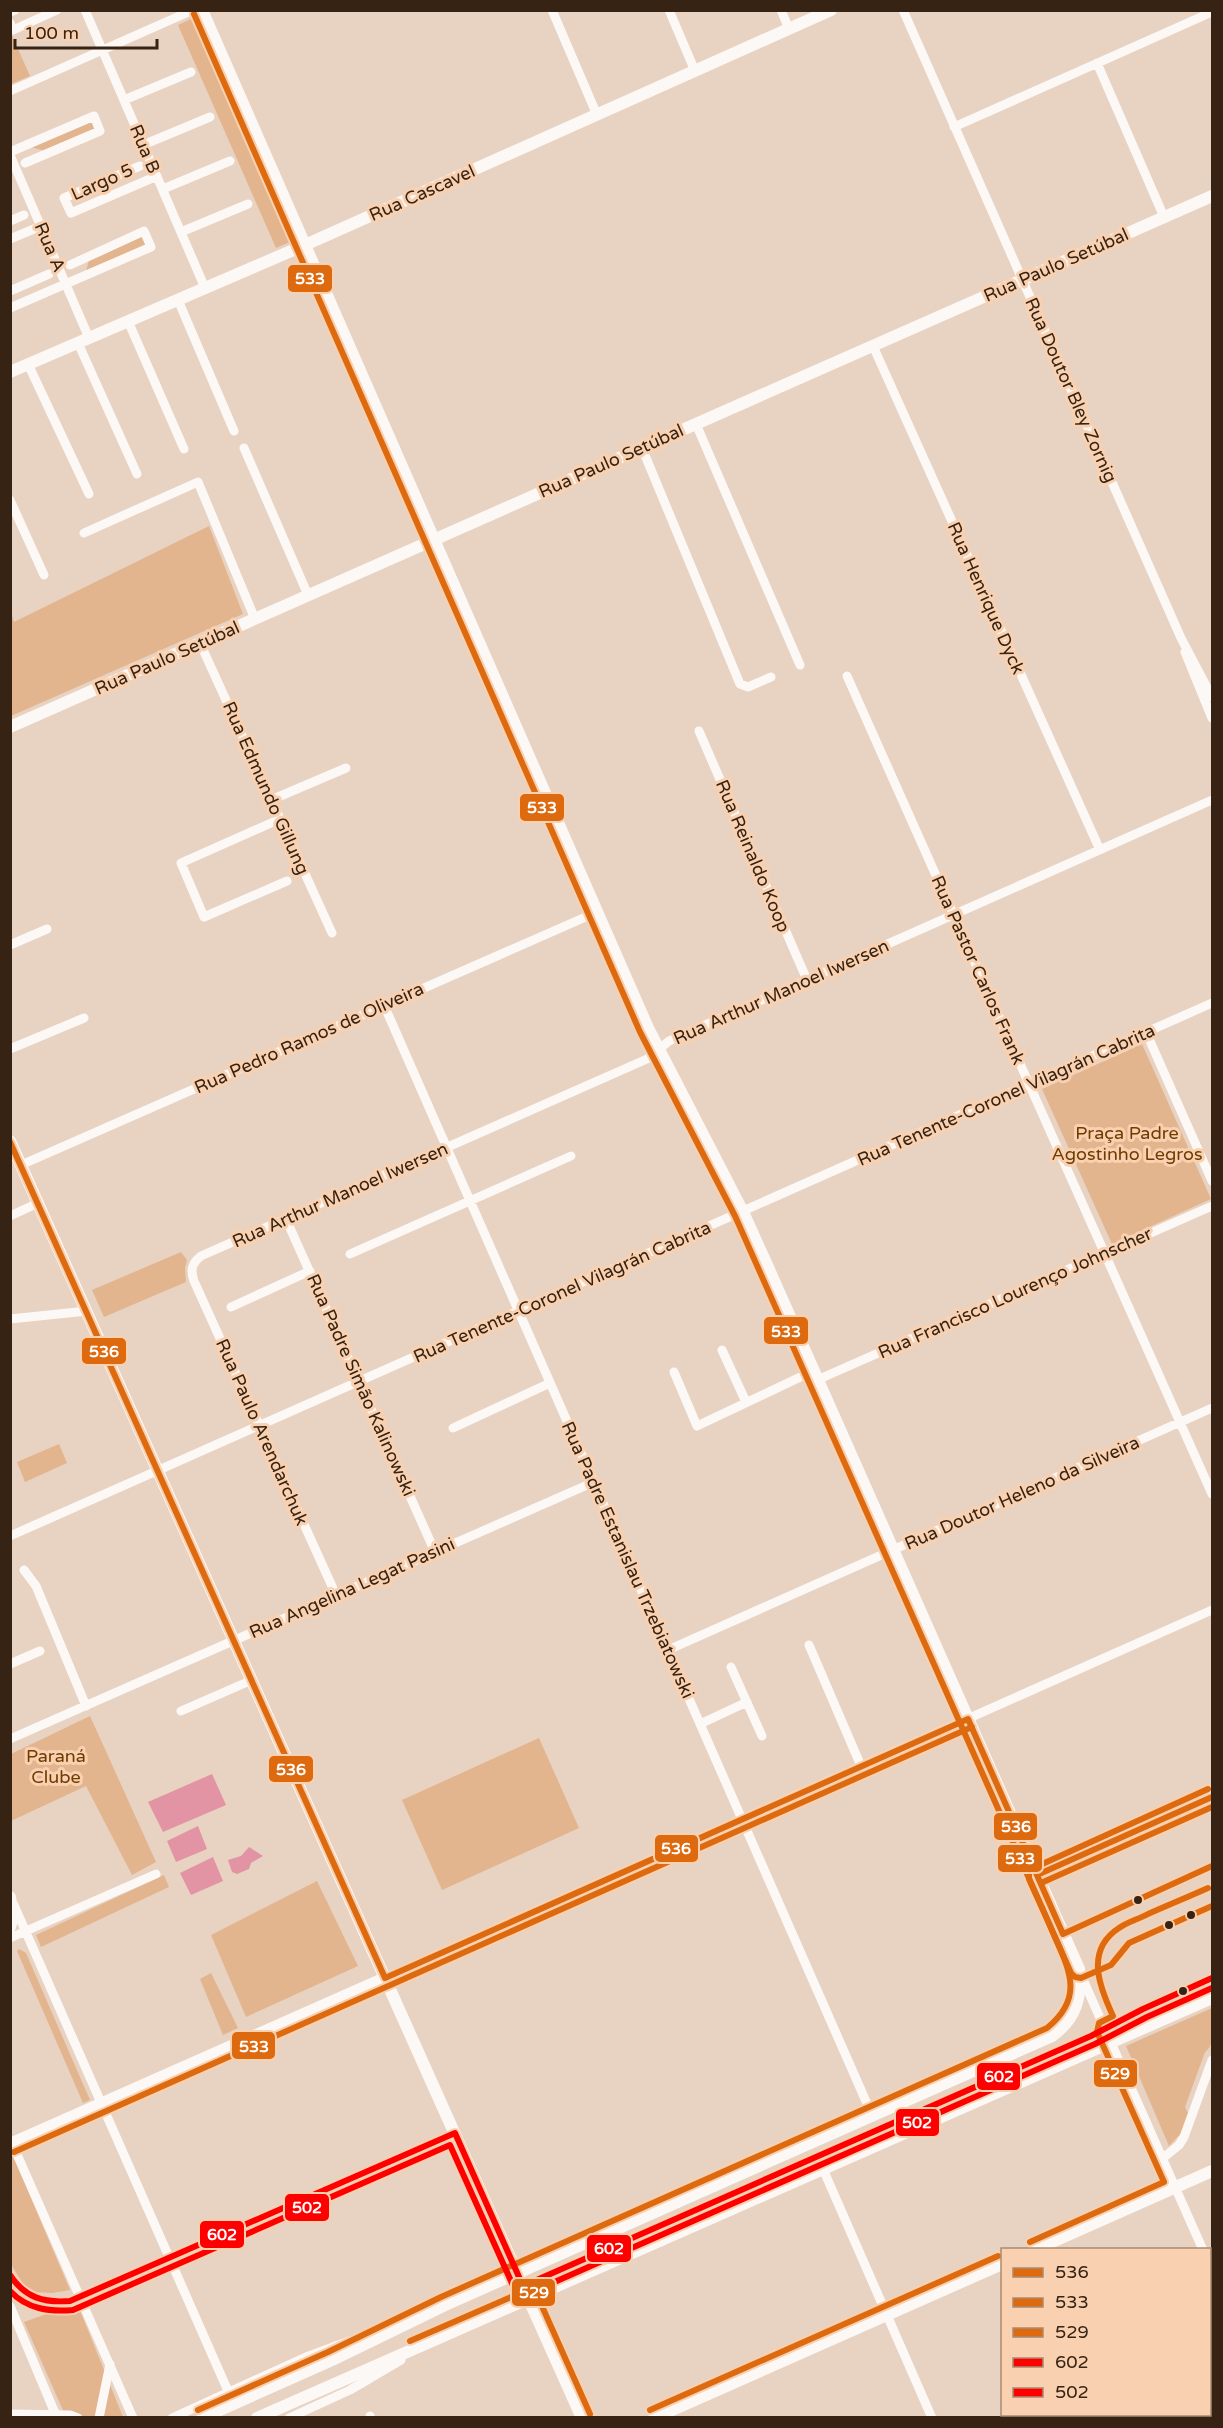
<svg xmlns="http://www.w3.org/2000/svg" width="1223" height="2428" font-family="'Varela Round',sans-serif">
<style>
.green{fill:#e2b58f}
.water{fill:#e294a5}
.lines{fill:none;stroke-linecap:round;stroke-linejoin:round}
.minor{stroke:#fcf8f6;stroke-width:9}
.major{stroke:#fcf8f6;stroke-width:12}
.bus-1-casing{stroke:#f9d1b0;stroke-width:10}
.bus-2-casing{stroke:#f9d1b0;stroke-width:10}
.bus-3-casing{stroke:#f9d1b0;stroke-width:10}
.bus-4-casing{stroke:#f9d1b0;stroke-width:10}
.bus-5-casing{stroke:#f9d1b0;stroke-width:10}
.bus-1{stroke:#de6a10;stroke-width:6}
.bus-2{stroke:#de6a10;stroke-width:6}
.bus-3{stroke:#de6a10;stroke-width:6}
.bus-4{stroke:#f00;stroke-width:6}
.bus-5{stroke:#f00;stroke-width:6}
.bus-dot{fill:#362313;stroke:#f9d1b0;stroke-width:2}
.labels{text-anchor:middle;stroke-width:6;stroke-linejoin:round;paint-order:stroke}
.street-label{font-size:18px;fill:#362313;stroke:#f9d1b0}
.park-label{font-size:18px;fill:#6e3c00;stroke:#f9d1b0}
.line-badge{stroke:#f9d1b0;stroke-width:2}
.badge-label{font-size:16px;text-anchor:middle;font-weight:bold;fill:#fff}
</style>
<rect width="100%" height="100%" fill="#e8d2c1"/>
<path class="green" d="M195,17L292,241L276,248L178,25Z
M10,31L30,76L11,84H10Z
M92,120L96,129L45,151L31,147Z
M143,236L146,245L86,271L89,260Z
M209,526L243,614L11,716V613L14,622Z
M1142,1044L1211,1199L1112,1244L1042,1089Z
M181,1252L187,1260L185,1268L186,1282L104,1317L92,1290Z
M59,1444L67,1463L25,1482L17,1462Z
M90,1716L156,1862L132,1875L86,1786L11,1821V1754Z
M539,1738L579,1828L442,1890L402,1800Z
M164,1875L169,1887L41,1947L36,1935Z
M317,1881L358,1966L246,2017L211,1935Z
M19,1949L26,1953L90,2100L83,2103L17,1951Z
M211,1973L238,2028L223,2035L200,1979Z
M1212,2008C1212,2022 1217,2044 1205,2052L1185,2107L1188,2113L1181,2133L1169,2146L1126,2046Z
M10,2151H11L70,2290L52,2293L36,2292L23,2284L11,2264Z
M77,2303L123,2417H66L24,2322Z"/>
<path class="water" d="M212,1774L226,1805L163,1832L148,1802Z
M198,1826L207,1849L176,1862L167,1841Z
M249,1847L263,1856L251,1863L249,1869L237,1874L232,1872L228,1860L241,1856Z
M213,1857L223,1881L191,1895L180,1873Z"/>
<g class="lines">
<path class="minor" d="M85,10L205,288
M552,10L597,115
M669,10L695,71
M781,10L789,29
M903,10L1181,638L1212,697
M10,12L15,10
M10,23L13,30L57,10
M1097,63L1164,217
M10,91L193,10
M124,100L191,72
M954,127L1212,12
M143,145L210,117
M10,152L94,116L100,131L25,163
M10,155L89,338
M140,166L64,198L71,213L157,176
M163,189L230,161
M10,221L24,215
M181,232L248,204
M10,239L41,226
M10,291L49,274
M178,300L234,431
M10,308L151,247L144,231L70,265
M128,321L184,449
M78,343L137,474
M873,346L1100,850
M28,364L89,494
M696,424L800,665
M244,448L308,595
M642,448L740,684L748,687L771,677
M10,500L44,575
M84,533L198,482L255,619
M200,643L332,933
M1185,652L1212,718
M847,676L1212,1494
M699,731L807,980
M271,800L346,768
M280,819L181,863L204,917L287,881
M10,945L47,929
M384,1005L872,2115
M1146,1032L1212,1181
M10,1049L84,1018
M21,1165L597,912
M10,1216L38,1203
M286,1219L435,1552
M350,1254L571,1156
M231,1307L310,1271
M10,1319L87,1311
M722,1350L746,1402
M674,1372L697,1426L813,1371
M817,1380L1212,1206
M453,1428L550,1383
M10,1536L1212,1003
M24,1570L36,1586L86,1706
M336,1595L194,1281C190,1270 192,1263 201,1256L647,1059L669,1041L1212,800
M809,1645L861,1766
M668,1650L1212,1408
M10,1664L40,1651
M731,1667L762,1736
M181,1711L252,1680
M700,1724L747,1702
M10,1739L594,1482
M14,1905L228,2391
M10,1938L156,1874
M1081,1975L1203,2250
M385,1978L1212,1610
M12,2143L133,2418
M1163,2158L1179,2145L1184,2137L1212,2060
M823,2169L932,2418
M1210,2263L1212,2270
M80,2297L455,2133
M10,2306L57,2418
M1210,2358L1212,2357
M10,2414L70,2415L78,2418
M370,2416L371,2418
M99,2418L110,2364
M172,2418L306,2357L395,2324
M289,2418L350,2390L401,2360
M1076,2418L1082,2414"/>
<path class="major" d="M10,372L305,245L831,10
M10,727L1212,196
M10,1141L582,2418
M1037,1875L1212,1797
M10,1897L13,1916L10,1927
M10,2144L385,1978
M1034,2250L1212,2171
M202,2418L332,2360L445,2305L1052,2036C1076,2019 1082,1997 1079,1969L767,1265L743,1212L648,1028L202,10
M257,2418L1212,1998
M654,2418L1002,2264"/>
<g class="bus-1-casing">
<path id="bus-1" d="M10,1142L385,1978
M968,1719L1063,1934
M1037,1875L1212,1797
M1063,1934L1212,1866
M385,1978L968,1719"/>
</g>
<g class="bus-2-casing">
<path id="bus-2" d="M194,14L640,1032L735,1216L1071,1973L1075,1977L1081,1978L1111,1965L1129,1943L1212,1906
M1041,1883L1212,1807
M14,2152L972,1727"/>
</g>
<g class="bus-3-casing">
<path id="bus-3" d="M1030,2242L1164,2182L1097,2032L1099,2023L1113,2016C1099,1986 1085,1950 1119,1928C1127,1922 1139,1919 1148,1914C1168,1905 1188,1897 1208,1888
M410,2341L525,2291H532L537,2295L590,2414
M198,2410L328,2352L441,2297L1047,2028C1084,1998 1070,1971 1054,1935C1046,1916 1037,1897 1029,1879V1870L1208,1789
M650,2410L998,2256"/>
</g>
<g class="bus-4-casing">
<path id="bus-4" d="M10,2275C25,2298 44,2303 70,2301L455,2133L523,2286L1091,2036L1143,2009L1212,1978"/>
</g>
<g class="bus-5-casing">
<path id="bus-5" d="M10,2291C27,2309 49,2312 73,2310L450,2145L515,2290L519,2294L525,2295L1095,2044L1147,2017L1212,1988"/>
</g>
<use href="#bus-1" class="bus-1"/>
<use href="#bus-2" class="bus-2"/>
<use href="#bus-3" class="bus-3"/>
<use href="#bus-4" class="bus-4"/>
<use href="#bus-5" class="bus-5"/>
</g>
<g class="bus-dot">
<circle cx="1138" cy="1900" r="5"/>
<circle cx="1191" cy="1915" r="5"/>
<circle cx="1169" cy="1925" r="5"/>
<circle cx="1183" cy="1991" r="5"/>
</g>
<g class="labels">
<g class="street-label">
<text transform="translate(145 149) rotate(67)" y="6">Rua B</text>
<text transform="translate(102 182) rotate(-24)" y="6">Largo 5</text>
<text transform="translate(422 193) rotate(-24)" y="6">Rua Cascavel</text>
<text transform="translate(50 247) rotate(67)" y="6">Rua A</text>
<text transform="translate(1056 265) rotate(-24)" y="6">Rua Paulo Setúbal</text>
<text transform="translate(1071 390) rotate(66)" y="6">Rua Doutor Bley Zornig</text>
<text transform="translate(611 461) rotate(-24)" y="6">Rua Paulo Setúbal</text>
<text transform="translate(986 598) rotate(66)" y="6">Rua Henrique Dyck</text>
<text transform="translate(167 658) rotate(-24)" y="6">Rua Paulo Setúbal</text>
<text transform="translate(266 788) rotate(66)" y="6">Rua Edmundo Gillung</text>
<text transform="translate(753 856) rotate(67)" y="6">Rua Reinaldo Koop</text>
<text transform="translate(978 970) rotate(66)" y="6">Rua Pastor Carlos Frank</text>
<text transform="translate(781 992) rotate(-24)" y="6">Rua Arthur Manoel Iwersen</text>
<text transform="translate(309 1038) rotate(-24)" y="6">Rua Pedro Ramos de Oliveira</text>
<text transform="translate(1006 1095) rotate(-24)" y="6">Rua Tenente-Coronel Vilagrán Cabrita</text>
<text transform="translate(340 1195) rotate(-24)" y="6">Rua Arthur Manoel Iwersen</text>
<text transform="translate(562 1292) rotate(-24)" y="6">Rua Tenente-Coronel Vilagrán Cabrita</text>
<text transform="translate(1015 1293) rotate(-24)" y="6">Rua Francisco Lourenço Johnscher</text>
<text transform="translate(361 1385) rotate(66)" y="6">Rua Padre Simão Kalinowski</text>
<text transform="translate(262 1432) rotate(66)" y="6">Rua Paulo Arendarchuk</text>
<text transform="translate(1022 1493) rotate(-24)" y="6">Rua Doutor Heleno da Silveira</text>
<text transform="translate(628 1560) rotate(66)" y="6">Rua Padre Estanislau Trzebiatowski</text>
<text transform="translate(352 1588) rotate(-24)" y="6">Rua Angelina Legat Pasini</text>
</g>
<g class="park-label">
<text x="1127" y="1139">Praça Padre<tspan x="1127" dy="21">Agostinho Legros</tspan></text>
<text x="56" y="1762">Paraná<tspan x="56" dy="21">Clube</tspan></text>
</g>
</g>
<g class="line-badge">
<rect x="287" y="264" width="46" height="29" rx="6" fill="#de6a10"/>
<rect x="519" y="793" width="46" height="29" rx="6" fill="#de6a10"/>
<rect x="763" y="1316" width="46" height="29" rx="6" fill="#de6a10"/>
<rect x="81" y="1337" width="46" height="28" rx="6" fill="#de6a10"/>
<rect x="268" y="1755" width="46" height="28" rx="6" fill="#de6a10"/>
<rect x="993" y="1812" width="45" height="29" rx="6" fill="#de6a10"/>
<rect x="654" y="1834" width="45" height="29" rx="6" fill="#de6a10"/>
<rect x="997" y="1844" width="46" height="29" rx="6" fill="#de6a10"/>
<rect x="231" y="2031" width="45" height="29" rx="6" fill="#de6a10"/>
<rect x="1093" y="2059" width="45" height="29" rx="6" fill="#de6a10"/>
<rect x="976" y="2062" width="45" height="29" rx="6" fill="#f00"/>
<rect x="895" y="2108" width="45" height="29" rx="6" fill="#f00"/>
<rect x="284" y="2193" width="46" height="29" rx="6" fill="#f00"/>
<rect x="199" y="2220" width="46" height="29" rx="6" fill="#f00"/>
<rect x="586" y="2234" width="46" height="29" rx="6" fill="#f00"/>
<rect x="511" y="2278" width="45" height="29" rx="6" fill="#de6a10"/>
</g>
<g class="badge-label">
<text x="310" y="284">533</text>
<text x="542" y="813">533</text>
<text x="786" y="1337">533</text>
<text x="104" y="1357">536</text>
<text x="291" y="1775">536</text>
<text x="1016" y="1832">536</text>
<text x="676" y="1854">536</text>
<text x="1020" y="1864">533</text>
<text x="254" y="2052">533</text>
<text x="1115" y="2079">529</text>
<text x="999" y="2082">602</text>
<text x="917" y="2128">502</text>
<text x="307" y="2213">502</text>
<text x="222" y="2240">602</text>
<text x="609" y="2254">602</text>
<text x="534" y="2298">529</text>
</g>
<rect width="1223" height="2428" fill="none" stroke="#362313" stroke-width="24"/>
<rect x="1001" y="2248" width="210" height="168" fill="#f9d1b0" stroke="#ab8b71" stroke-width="1.5"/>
<rect x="1013" y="2268" width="30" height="9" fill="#de6a10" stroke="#ab8b71" stroke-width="1.5"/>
<text x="1055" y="2278" font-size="18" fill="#362313">536</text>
<rect x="1013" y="2298" width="30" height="9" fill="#de6a10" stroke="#ab8b71" stroke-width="1.5"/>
<text x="1055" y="2308" font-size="18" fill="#362313">533</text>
<rect x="1013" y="2328" width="30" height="9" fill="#de6a10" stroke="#ab8b71" stroke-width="1.5"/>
<text x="1055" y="2338" font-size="18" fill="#362313">529</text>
<rect x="1013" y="2358" width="30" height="9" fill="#ff0000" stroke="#ab8b71" stroke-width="1.5"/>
<text x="1055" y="2368" font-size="18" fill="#362313">602</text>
<rect x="1013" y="2388" width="30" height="9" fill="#ff0000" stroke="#ab8b71" stroke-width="1.5"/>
<text x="1055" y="2398" font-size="18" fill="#362313">502</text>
<path d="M15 39v9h142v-9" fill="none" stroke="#362313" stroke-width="3"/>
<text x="24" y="39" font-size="18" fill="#362313" stroke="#f9d1b0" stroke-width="4.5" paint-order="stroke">100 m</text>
</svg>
